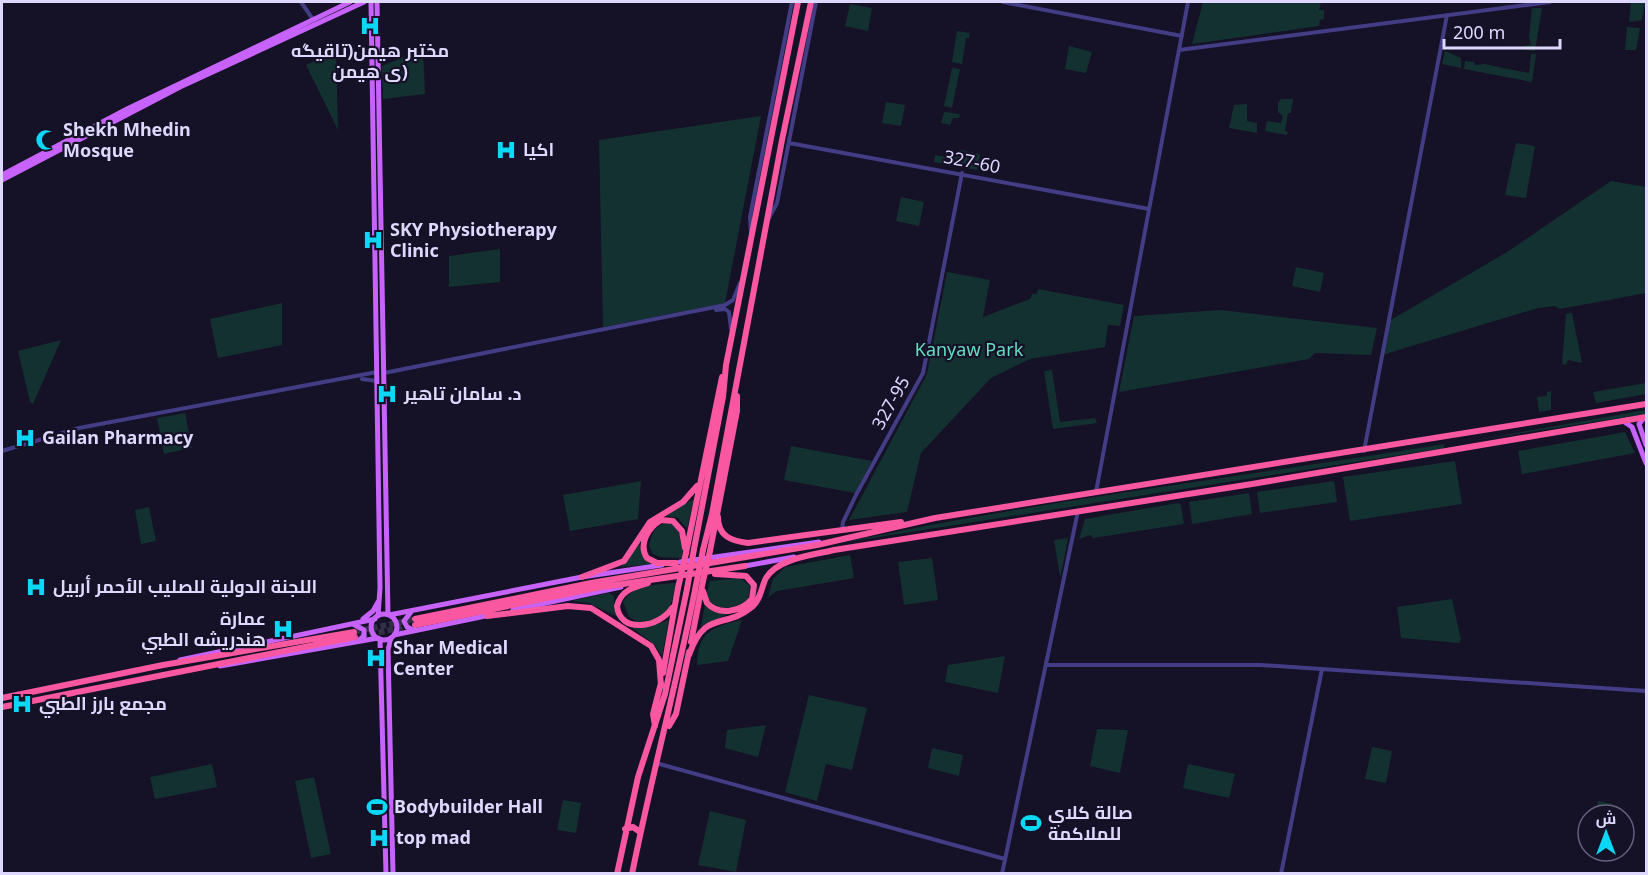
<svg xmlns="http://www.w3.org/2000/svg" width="1648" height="875" font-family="'Noto Sans',Cairo,sans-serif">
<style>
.green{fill:#143131}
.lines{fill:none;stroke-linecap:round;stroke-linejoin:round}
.highway-tunnel{stroke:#332f47;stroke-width:6;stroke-dasharray:6 3;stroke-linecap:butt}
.minor{stroke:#423d84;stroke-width:4}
.major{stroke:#c763fa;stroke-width:5}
.highway{stroke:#f957a0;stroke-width:6}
.highway-bridge{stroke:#f957a0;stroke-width:6}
.labels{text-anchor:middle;stroke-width:4.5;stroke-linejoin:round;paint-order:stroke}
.poi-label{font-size:18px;font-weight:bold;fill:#ded8fe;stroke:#151127;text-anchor:start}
.street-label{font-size:18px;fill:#ded8fe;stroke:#151127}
.park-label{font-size:18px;fill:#65dcc3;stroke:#151127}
</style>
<rect width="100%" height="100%" fill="#151127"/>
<path class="green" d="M1203,2H1321L1319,10H1324V19L1320,20L1319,26L1192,44Z
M1631,2H1645L1642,20L1629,22Z
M850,4L872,8L868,31L845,26Z
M1532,8H1542L1535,51L1523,49L1524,46L1531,45L1529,37Z
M1627,27L1640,28L1636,50H1625Z
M957,31L970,33L969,38H966L962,64L952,62Z
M1069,46L1092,52L1086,73L1065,69Z
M423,49L425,94L383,99L382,66Z
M336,50L338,130L306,65Z
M1445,51L1461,58V68L1442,64Z
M1531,54H1536L1532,82L1464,69L1465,61L1474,62L1475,65L1484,64L1529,73Z
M952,68L960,69L952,108L944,106Z
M1281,99H1293L1291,113H1288L1285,131L1288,132L1287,135L1265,131L1267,121L1281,123L1283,116L1278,112V103Z
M886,102L905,105L901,126L882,123Z
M1247,104V121L1257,123V133L1229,128L1234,105Z
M944,112L960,114L959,118H953L950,125L941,123Z
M761,116L725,303L603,327L599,140Z
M1516,143L1535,146L1526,198L1505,195Z
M961,150L980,154L977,170L934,162L935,155L951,158L952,153L960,154Z
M1611,181L1646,187V293L1560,309L1555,306L1538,308L1382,355L1389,321L1507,252Z
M901,197L924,202L919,226L896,221Z
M500,249V282L449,287V256Z
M1296,267L1324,273L1320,292L1292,286Z
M947,272L990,280L983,317L1030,299L1032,294H1037L1038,289L1124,305L1120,326L1108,325L1105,347L1030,359L991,378L921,453L907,512L849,520L927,374Z
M282,303V345L218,358L210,319Z
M1221,310L1377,328L1371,355L1315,353L1309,359L1119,392L1134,316Z
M1572,313L1582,363L1568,360L1566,365L1562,364L1566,314Z
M61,340L33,404L30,402L18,351Z
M1052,370L1060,422L1095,418L1097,423L1053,429L1044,371Z
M1646,383V394L1596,403L1593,392Z
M1551,391V410L1539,412L1537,397L1547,396V392Z
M1646,410V414L1465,442Z
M185,413L192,448L164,454L157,418Z
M1625,432L1635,453L1522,474L1518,451Z
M1444,444V448L841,543C1040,500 1243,477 1444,444Z
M791,446L872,461L855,493L784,480Z
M1455,461L1462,504L1350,521L1343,477Z
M641,481L638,519L570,531L563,495Z
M1334,481L1337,502L1260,513L1257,492Z
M1249,493L1252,514L1192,524L1189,502Z
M694,499L687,529L678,518L664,515Z
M1178,503L1181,505L1184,524L1093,538L1090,535L1079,539L1085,519Z
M149,507L156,541L141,544L135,510Z
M669,522C682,532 684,543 682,558L660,557L653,554L649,546C651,534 656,524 669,522Z
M1068,538L1061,575L1060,576L1054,540Z
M639,544L645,560L651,564L621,567Z
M850,555L854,578L777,591L768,597L773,579L785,567Z
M932,558L938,600L904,605L898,562Z
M740,578L750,586L748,599C736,608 721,612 709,601L707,592L710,581Z
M676,583C671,611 667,618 639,623L629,617L623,602C634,583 657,585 676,583Z
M609,593L614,596V607L620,618L589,603L571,601Z
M1452,599L1461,640L1459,643L1401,638L1397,607Z
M705,604L714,612L728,614L701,627Z
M669,620L662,656L654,644L631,627L650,626Z
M742,620L728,661L697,665C698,631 712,627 742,620Z
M1005,656L998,693L945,682L948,665Z
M809,695L867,708L852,770L826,764L817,801L785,792Z
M766,725L758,757L725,748L727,730Z
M1097,729L1128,730L1120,773L1090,766Z
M1372,747L1392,751L1386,783L1365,779Z
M932,748L963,755L959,776L928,768Z
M212,764L217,787L155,799L150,777Z
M1188,764L1235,774L1229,798L1183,788Z
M314,777L331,854L311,858L295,781Z
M563,800L581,803L576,833L557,830Z
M1598,801L1613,804L1611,815H1595Z
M710,811L746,820L736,872L698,865Z"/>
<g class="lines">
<path class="highway-tunnel" d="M354,632L415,619
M361,636L410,626"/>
<path class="minor" d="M301,2L312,18
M1003,2L1182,36
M1179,50L1550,2
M789,143L1149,209
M769,218L777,203L816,2
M751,234L750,217L792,2
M716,310L725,309L729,312L731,329
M384,373L725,305L733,300L740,283
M362,379L377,381
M2,451L79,428L377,372
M1364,451L1447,15
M1096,492L1188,2
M842,530L843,522L856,495L923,373L962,173
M1046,665H1261L1646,691
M656,763L1005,859
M1002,874L1078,511
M1281,874L1322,669"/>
<path class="major" d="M371,2L380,588L378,616
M377,2L388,615
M2,175L127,109L350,2
M2,180L180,87L364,2
M1644,418L1639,424L1646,445
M1623,421L1632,427L1646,463
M680,562L819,542
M745,566L794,557
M513,610L621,587
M411,612L404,621L407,627L414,630
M371 627a13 13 0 1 1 26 0a13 13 0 1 1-26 0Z
M389,615L582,577L662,565
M363,619L373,611L378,602
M353,624L364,630V636L358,641
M394,635L490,615
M391,638L388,650L393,874
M380,639L386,874
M180,660L375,619
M220,666L378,638"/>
<path class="highway" d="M718,517C718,536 731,541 748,543L901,522
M694,549L723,397L726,365L798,2
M703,550L712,514L782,140L811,2
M710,551L737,411V396
M686,553L722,377
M676,563H657L647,558C638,544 648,528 661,520L673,521L682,531L685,548
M582,577L624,561L650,522L683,502L697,486
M648,583C634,587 621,590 617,606C620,635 660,627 672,608
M703,591L707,603C719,616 741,612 752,599L754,585L746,576L715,574
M487,616L568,606L591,608L651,646L659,660L661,686
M415,619L591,583L817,545L935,518L1646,404
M415,625L596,588L745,566
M691,642L703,581
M689,655C705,609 724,630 752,607C761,599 761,588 766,578C778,558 814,555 834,550L1252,484L1646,417
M663,673L678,588
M2,698L163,665L354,632
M2,707L355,637
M655,726L653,714L661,683
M669,726L676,714L689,652
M625,829L633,827L640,832
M617,874L638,777L665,694L687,589
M632,874C651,779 676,686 695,590"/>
<path class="highway-bridge" d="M703,581L710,551
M678,588L686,553
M687,589L694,549
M695,590L703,550"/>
</g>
<defs>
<g id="hospital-bare" transform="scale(1.62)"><path d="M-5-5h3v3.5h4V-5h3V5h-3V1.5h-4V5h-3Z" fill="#0bd7f7" stroke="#151127" stroke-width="2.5" paint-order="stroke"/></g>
<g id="mosque-bare" transform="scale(1.62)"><path d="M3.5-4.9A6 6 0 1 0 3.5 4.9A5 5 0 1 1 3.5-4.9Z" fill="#0bd7f7" stroke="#151127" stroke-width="2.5" paint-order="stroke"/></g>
<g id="stadium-bare" transform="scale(1.62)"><path d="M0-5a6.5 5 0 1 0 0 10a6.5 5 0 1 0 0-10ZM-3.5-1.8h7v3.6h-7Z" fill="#0bd7f7" stroke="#151127" stroke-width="2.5" paint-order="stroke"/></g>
</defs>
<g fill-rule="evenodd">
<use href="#hospital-bare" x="370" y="26"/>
<use href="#mosque-bare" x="46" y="140"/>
<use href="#hospital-bare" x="506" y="150"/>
<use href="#hospital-bare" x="373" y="240"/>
<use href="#hospital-bare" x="387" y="394"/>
<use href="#hospital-bare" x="25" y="438"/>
<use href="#hospital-bare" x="36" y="587"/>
<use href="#hospital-bare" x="283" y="629"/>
<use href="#hospital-bare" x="376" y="658"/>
<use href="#hospital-bare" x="22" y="704"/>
<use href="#stadium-bare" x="377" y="807"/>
<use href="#stadium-bare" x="1031" y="823"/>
<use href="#hospital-bare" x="379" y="838"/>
</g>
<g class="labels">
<g class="poi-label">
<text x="370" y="57" text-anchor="middle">مختبر هيمن(تاقیگه<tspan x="370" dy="21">ی هیمن)</tspan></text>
<text x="63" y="136">Shekh Mhedin<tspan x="63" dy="21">Mosque</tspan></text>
<text x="523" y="156">اكيا</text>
<text x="390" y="236">SKY Physiotherapy<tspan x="390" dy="21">Clinic</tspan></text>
<text x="404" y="400">د. سامان تاهیر</text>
<text x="42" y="444">Gailan Pharmacy</text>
<text x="53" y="593">اللجنة الدولية للصليب الأحمر أربيل</text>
<text x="266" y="625" text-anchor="end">عمارة<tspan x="266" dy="21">هندريشه الطبي</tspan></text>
<text x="393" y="654">Shar Medical<tspan x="393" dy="21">Center</tspan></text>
<text x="39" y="710">مجمع بارز الطبي</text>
<text x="394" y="813">Bodybuilder Hall</text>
<text x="1048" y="819">صالة كلاي<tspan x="1048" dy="21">للملاكمة</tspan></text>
<text x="396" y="844">top mad</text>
</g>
<g class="street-label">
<text transform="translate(972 162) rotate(11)" y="6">327-60</text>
<text transform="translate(891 403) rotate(-61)" y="6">327-95</text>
</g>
<g class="park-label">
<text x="969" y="356">Kanyaw Park</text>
</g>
</g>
<rect width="1648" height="875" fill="none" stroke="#ded8fe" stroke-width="6"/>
<g transform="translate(1606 833)"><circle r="28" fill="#151127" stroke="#65617d" stroke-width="1.5"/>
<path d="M0-4.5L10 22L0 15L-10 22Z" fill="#0bd7f7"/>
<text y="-9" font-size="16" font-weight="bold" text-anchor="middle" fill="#ded8fe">ش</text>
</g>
<path d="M1444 39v9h116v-9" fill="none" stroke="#ded8fe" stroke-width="3"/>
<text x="1453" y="39" font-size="18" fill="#ded8fe" stroke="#151127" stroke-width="4.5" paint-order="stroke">200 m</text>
</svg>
